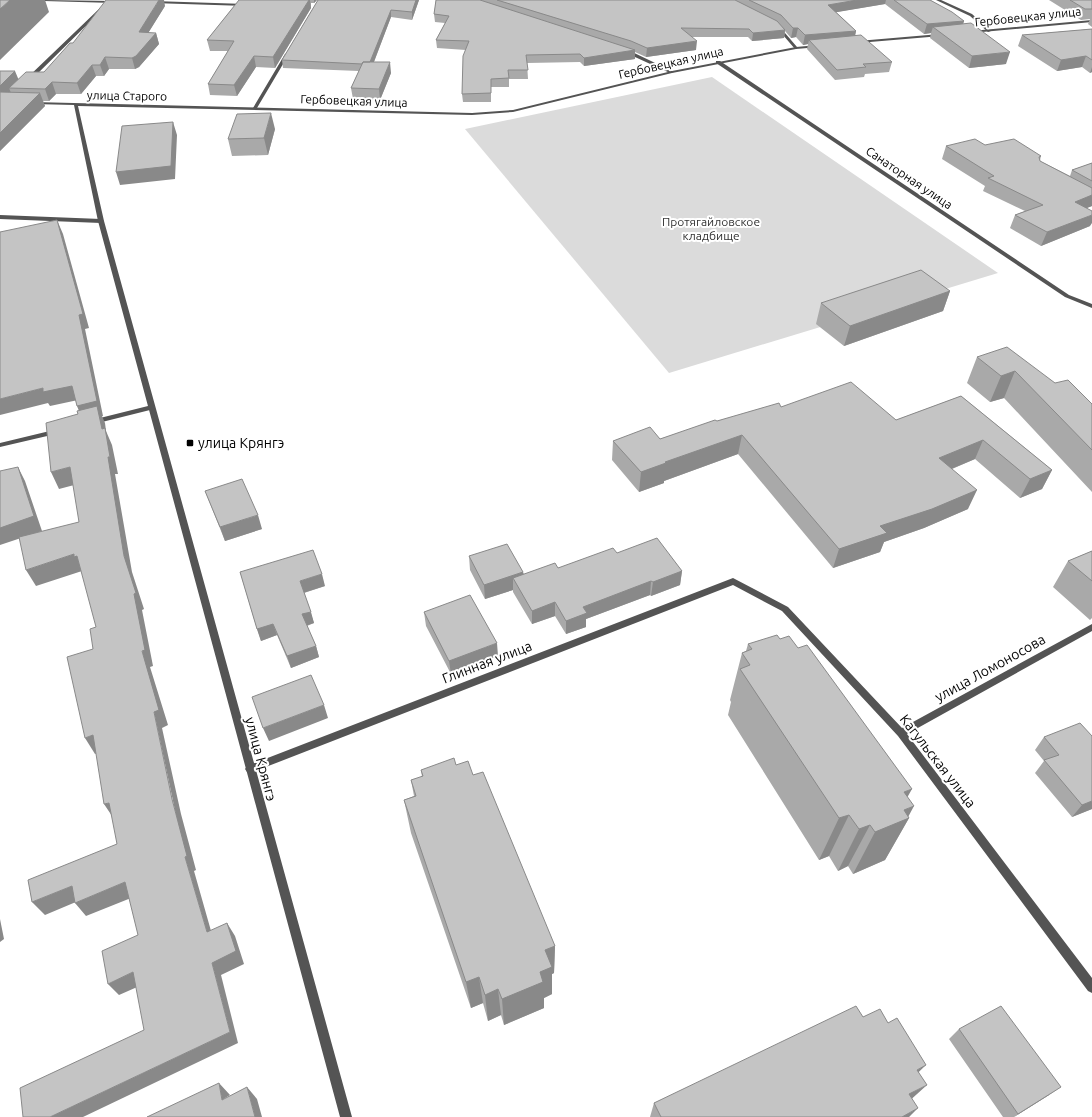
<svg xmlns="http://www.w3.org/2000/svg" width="1092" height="1117" font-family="Ubuntu,sans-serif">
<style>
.green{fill:#dbdbdb}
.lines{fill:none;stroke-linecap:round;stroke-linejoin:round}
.minor{fill:#545454;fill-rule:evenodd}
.tertiary{fill:#545454;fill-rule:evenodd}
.wall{fill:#a9a9a9}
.shaded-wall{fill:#898989}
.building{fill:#c4c4c4;stroke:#898989}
.poi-dot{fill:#000;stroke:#fff;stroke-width:1.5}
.labels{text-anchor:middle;stroke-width:4;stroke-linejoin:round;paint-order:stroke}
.far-street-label{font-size:12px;fill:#000;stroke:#fff}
.far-park-label{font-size:12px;fill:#323232;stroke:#fff}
.poi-label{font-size:14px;fill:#000;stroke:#fff;text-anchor:start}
.street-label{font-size:14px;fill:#000;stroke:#fff}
</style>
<rect width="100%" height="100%" fill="#fff"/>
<path class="green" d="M712,77L998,273L669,373L465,129Z"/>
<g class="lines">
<path class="minor" d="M42,0L114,1L116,2L114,3L44,1Z
M936,0H941L972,14L991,31L988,32L970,16Z
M153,1L246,4L248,5L246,6L152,3Z
M100,8L103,9L31,80H27V78Z
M777,26H779L797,47V49H795L777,28Z
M624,50H628L674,72L670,73L624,52Z
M287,53L289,54L257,108L253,109V108L285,54Z
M716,61H720L1069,295L1092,304V308L1065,297L716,63Z
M0,215L101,219L104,221L101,223L0,219Z
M152,405L155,407L154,409L94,424L91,422L92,420Z
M58,429L62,431L60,433L0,447V443Z
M733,578L788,607L902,728L1092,624V631L907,734L1092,978V993L1088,991L898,736L782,611L733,585L253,772L250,773L247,772L245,769L247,766Z"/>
<path class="tertiary" d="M1092,20V22L971,33L969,32L971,31Z
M940,34L941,36L858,43L856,42L858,41Z
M818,45H819V47L796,49L672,73L513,112L472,115L78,106L104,221L352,1117H340L98,221L74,105L33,104L31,103L33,102L472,113L513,110L672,71L796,47Z"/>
</g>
<path class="wall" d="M239,0H317L314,3H311V8L275,68L256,67L237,96L210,95L208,84L228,51H210L207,40Z
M318,0H419L412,20L391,17L374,62L391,73L380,100L353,99L351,88L359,71L283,68L282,60Z
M436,0H930L964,21L963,24L1006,64L969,68L930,38L931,33L924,34L885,4L836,12L856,31L855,36L892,62L889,72L865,74L864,77L835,80L807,49L808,44L803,45L796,37L791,38L785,31L784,38L752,41L748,37H691L696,50L646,57L635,52V59L584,66L580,62L527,63L528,79H509V87H491V102H463L462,94L466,50L437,48L436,40L445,23L435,22L434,14Z
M1049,0H1092V27L1088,24L1090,19L1081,20Z
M165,6L148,33H156L159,44L139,67L135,69H109L104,76H96L81,94H56L49,101H43L45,106L0,151V71L18,79L44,72L73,43Z
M1092,29V72L1090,73L1082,67L1057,71L1018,46L1022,35Z
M275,129L268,155L232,156L228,139Z
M985,145L1041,156L1040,160V161L1070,176L1072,170L1092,163V206L1086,208L1090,226L1041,246L1010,228L1015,215L1025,211L983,191L985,186L942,159L946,146Z
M950,291L943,311L844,346L816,324L821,303Z
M977,357L1055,383L1092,404V492L1004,398L990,402L967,383Z
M961,396L1052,470L1042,489L1020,498L975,459L952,469L968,509L924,528L884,542L880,552L833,568L738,454L664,481V483L639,492L612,460L613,441L660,439L717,421L781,407L896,420Z
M205,491L262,529L225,541Z
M1092,551V618L1090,620L1053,587L1068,561Z
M617,553L682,571L680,585L651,596L650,595L586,619V627L566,634L555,616L532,624L513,592V590L485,599L470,570L469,556L523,572L524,574L558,568Z
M240,572L325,586L304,593L314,623L307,626L316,646L319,657L291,668L277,635L261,641L257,629Z
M424,612L498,656L451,674L426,626Z
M780,639L907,797L908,817L909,818L885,860L853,874L848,866L838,871L829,856L819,860L728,715L731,702L730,700L742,653L746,651L748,644Z
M1092,736V809L1072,817L1035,773L1044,761L1035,750L1044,737Z
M456,765L473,775L555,946L554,973L552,974V994L544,998V1008L504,1025L501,1015L488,1021L483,1003L471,1008L411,833L404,800L414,796L411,780L422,777L421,770Z
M863,1017L919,1072L912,1098L909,1117H650L654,1103Z
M959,1029L1049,1095L1014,1117H1003L949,1039Z"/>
<path class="shaded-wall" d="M10,0H45L49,12L0,60V9Z
M159,0H164L165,6L142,43L139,32Z
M309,0H310L311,8L275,68L273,57Z
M314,0H317L314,3Z
M416,0H419L412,20V12Z
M857,0H886L885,4L826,14L828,5Z
M391,10V17L370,72L369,64Z
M964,21L961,30L933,27L931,33L924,34L927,24Z
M793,28H798L796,37L791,38Z
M785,30L784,38L752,41L753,33Z
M856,31L854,40H809L808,44L803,45L805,35Z
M156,33L159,44L139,67L135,69L132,58Z
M697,41L696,50L646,57L647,48Z
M635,50V59L584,66V58Z
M1010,52L1006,64L969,68L972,56Z
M254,56L256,67L237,96L234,85Z
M1086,56L1082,67L1057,71L1061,60Z
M105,57L109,69L104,76L100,65Z
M390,62L391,73L380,100L379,89Z
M92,65L96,76L81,94L77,83Z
M1092,67V72L1090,73Z
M15,71L20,83L9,88L11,93L3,100L0,91V86Z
M52,82L56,94L49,101L45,89Z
M40,93L45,106L0,151V133Z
M271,113L275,129L268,155L264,138Z
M173,122L177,135L175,179L120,185L116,172Z
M1092,195V206L1070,215L1075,202Z
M1092,215V223L1090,226L1041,246L1047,232Z
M57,220L63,234L89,328L85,329L103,416H102L105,423L106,431L112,445L118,474H115L132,572L144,609L142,610L153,666L150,667L168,725L162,728L181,814L196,870L194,871L215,945L207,932L185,857L154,712L124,556L83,421L77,406Z
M950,291L943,311L844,346L850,326Z
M1015,371L1004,398L990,402L1001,376Z
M72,386L78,400L50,406L48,403L0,415V399L43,388Z
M742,435L738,454L664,481V483L639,492L641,472L665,462Z
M983,440L975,459L932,477L939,458Z
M18,467L25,481L42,531L0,545V528Z
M70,467L78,484L59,489L51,472Z
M1052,470L1042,489L1020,498L1030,479Z
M977,490L968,509L924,528L884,542L880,552L833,568L839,549L880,526Z
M258,515L262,529L225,541L220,527Z
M74,554L77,556L82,571L36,586L26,570Z
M682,571L680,585L651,596L653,582Z
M523,572L524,586L513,578V590L485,599L484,585Z
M322,574L325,586L303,593L300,581Z
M651,581L650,595L586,619V627L566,634V621L583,607Z
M555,602V616L532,624V611Z
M311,612L314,623L305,626L302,614Z
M273,624L277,635L261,641L257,629Z
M497,643L498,656L451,674L449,661Z
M316,646L319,657L291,668L287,656Z
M324,705L328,718L269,741L263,728Z
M93,735L103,751L95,754L85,738Z
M912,789L891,826L904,810L914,806L907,819L909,818L885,860L853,874L875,832L904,792Z
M1092,801V809L1072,817L1082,805Z
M109,803L114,819L104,804Z
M849,815L829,856L819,860L839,818Z
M870,825L848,866L838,871L859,829Z
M125,882L136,896L86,916L75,903Z
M72,886L83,899L45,915L32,902Z
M0,919L4,939L0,942Z
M227,923L235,936L244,964L221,975L238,1043L83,1117H50L230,1032L212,963Z
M555,946L554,973L552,974V994L544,998V1008L504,1025L502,999L540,972L545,950Z
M133,972L144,984L119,995L108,984Z
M479,977L483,1003L471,1008L466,982Z
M498,989L501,1015L488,1021L485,995Z
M926,1065L896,1094L917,1070Z
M219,1083L230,1095L222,1100Z
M927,1085L896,1113L909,1094Z
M247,1087L257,1099L262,1117H255Z
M1061,1087L1049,1095L1014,1117L1018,1114Z
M918,1108L909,1117H902Z"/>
<path class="building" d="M0,0H10L0,9Z
M106,0H159L139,32L156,33L136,56L132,58L105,57L100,65H92L77,83L52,82L45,89L9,88L26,72H44L70,43H73Z
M239,0H309L273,57L254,56L234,85L208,84L234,41L207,40Z
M318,0H416L412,12L391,10L370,62H363L362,64L282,60Z
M436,0H480L635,50L584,58L580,54L526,55L528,70H508L509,78L491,79V93L462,94L463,56L469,41L436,40L449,16L434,14Z
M497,0H735L777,21L785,30L753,33L749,29L681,28L697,41L647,48L631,41Z
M749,0H857L828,5L856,31L805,35L798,28H793L781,15Z
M894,0H930L952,12L964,21L927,24Z
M1070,0H1092V9H1085Z
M971,23L1010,52L972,56L933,27Z
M1092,29V60L1086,56L1061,60L1022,35Z
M861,35L892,62L863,64L866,67L837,70L809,40Z
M363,62H390L379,89L351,88Z
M0,71H15L0,86Z
M0,92L40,93L0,133Z
M271,113L264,138L228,139L237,114Z
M173,122L171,166L116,172L122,126Z
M975,139L985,145L1014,139L1041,156L1039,157L1040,161L1092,188V195L1075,202L1092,211V215L1047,232L1015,215L1043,205L988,178L994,176L946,146Z
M1092,163V181L1072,170Z
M57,220L83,314L79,315L97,401L77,406L72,386L43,392V388L0,399V232Z
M921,270L950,291L850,326L821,303Z
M1007,347L1055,383L1068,380L1092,404V450L1015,371L1001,376L977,357Z
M851,382L896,420L961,396L1052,470L1030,479L983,440L939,458L977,490L932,509L880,526L887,533L839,549L742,435L665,462L666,463L641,472L613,441L650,427L660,439L715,420L717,421L779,403L781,407Z
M97,406L102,429L105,428L110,457H108L124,556L136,593L134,594L145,650L142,651L159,710L154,712L172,799L187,856L185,857L207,932L227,923L236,951L212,963L230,1032L50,1117H23L20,1088L144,1030L133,972L108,984L102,951L138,935L125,882L75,903L72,886L32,902L28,880L117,844L109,803L104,804L93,735L85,738L67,657L93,649L90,629L96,627L77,556L74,557V554L26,570L19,537L79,522L70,467L51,472L46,423L78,414L77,411Z
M18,467L34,516L0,528V471Z
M242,479L258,515L220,527L205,491Z
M657,538L682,571L653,582L651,581L583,607L587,613L566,621L555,602L532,611L513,578L555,563L558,568L613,548L617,553Z
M507,544L523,572L484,585L469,556Z
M313,550L322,574L300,581L311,612L302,614L316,646L287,656L273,624L257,629L240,572Z
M1092,551V581L1068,561Z
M470,595L497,643L449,661L424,612Z
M777,635L780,639L789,636L798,648L807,645L912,789L904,792L914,806L904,810L909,818L875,832L870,825L859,829L849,815L839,818L740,669L750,665L742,653L752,649L748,644Z
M311,675L324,705L263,728L252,697Z
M1080,723L1092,736V801L1082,805L1044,760L1059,755L1044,737Z
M454,758L456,765L468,761L473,775L483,772L555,946L545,950L552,967L540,972L543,982L502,999L498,989L485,995L479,977L466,982L404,800L416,796L411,780L423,776L421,770Z
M856,1006L863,1017L880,1009L888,1023L897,1018L926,1065L917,1070L927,1085L909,1094L918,1108L902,1117H661L654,1103Z
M1001,1006L1061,1087L1018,1114L959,1029Z
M219,1083L222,1100L247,1087L255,1117H147Z"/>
<rect class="poi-dot" x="186" y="439" width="8" height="8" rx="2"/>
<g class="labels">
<g class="far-street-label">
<text transform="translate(1028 17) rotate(-6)" y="4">Гербовецкая улица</text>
<text transform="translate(671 63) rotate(-13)" y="4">Гербовецкая улица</text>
<text transform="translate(127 96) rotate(1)" y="4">улица Старого</text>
<text transform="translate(354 101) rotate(2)" y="4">Гербовецкая улица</text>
<text transform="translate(909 178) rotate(34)" y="4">Санаторная улица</text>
</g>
<g class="far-park-label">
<text x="711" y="226">Протягайловское<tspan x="711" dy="14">кладбище</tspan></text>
</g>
<g class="poi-label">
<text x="198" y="448">улица Крянгэ</text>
</g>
<g class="street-label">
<text transform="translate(487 662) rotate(-21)" y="5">Глинная улица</text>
<text transform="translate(990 668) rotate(-29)" y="5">улица Ломоносова</text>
<text transform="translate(261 759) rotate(75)" y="5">улица Крянгэ</text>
<text transform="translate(938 761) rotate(52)" y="5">Кагульская улица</text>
</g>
</g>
</svg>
